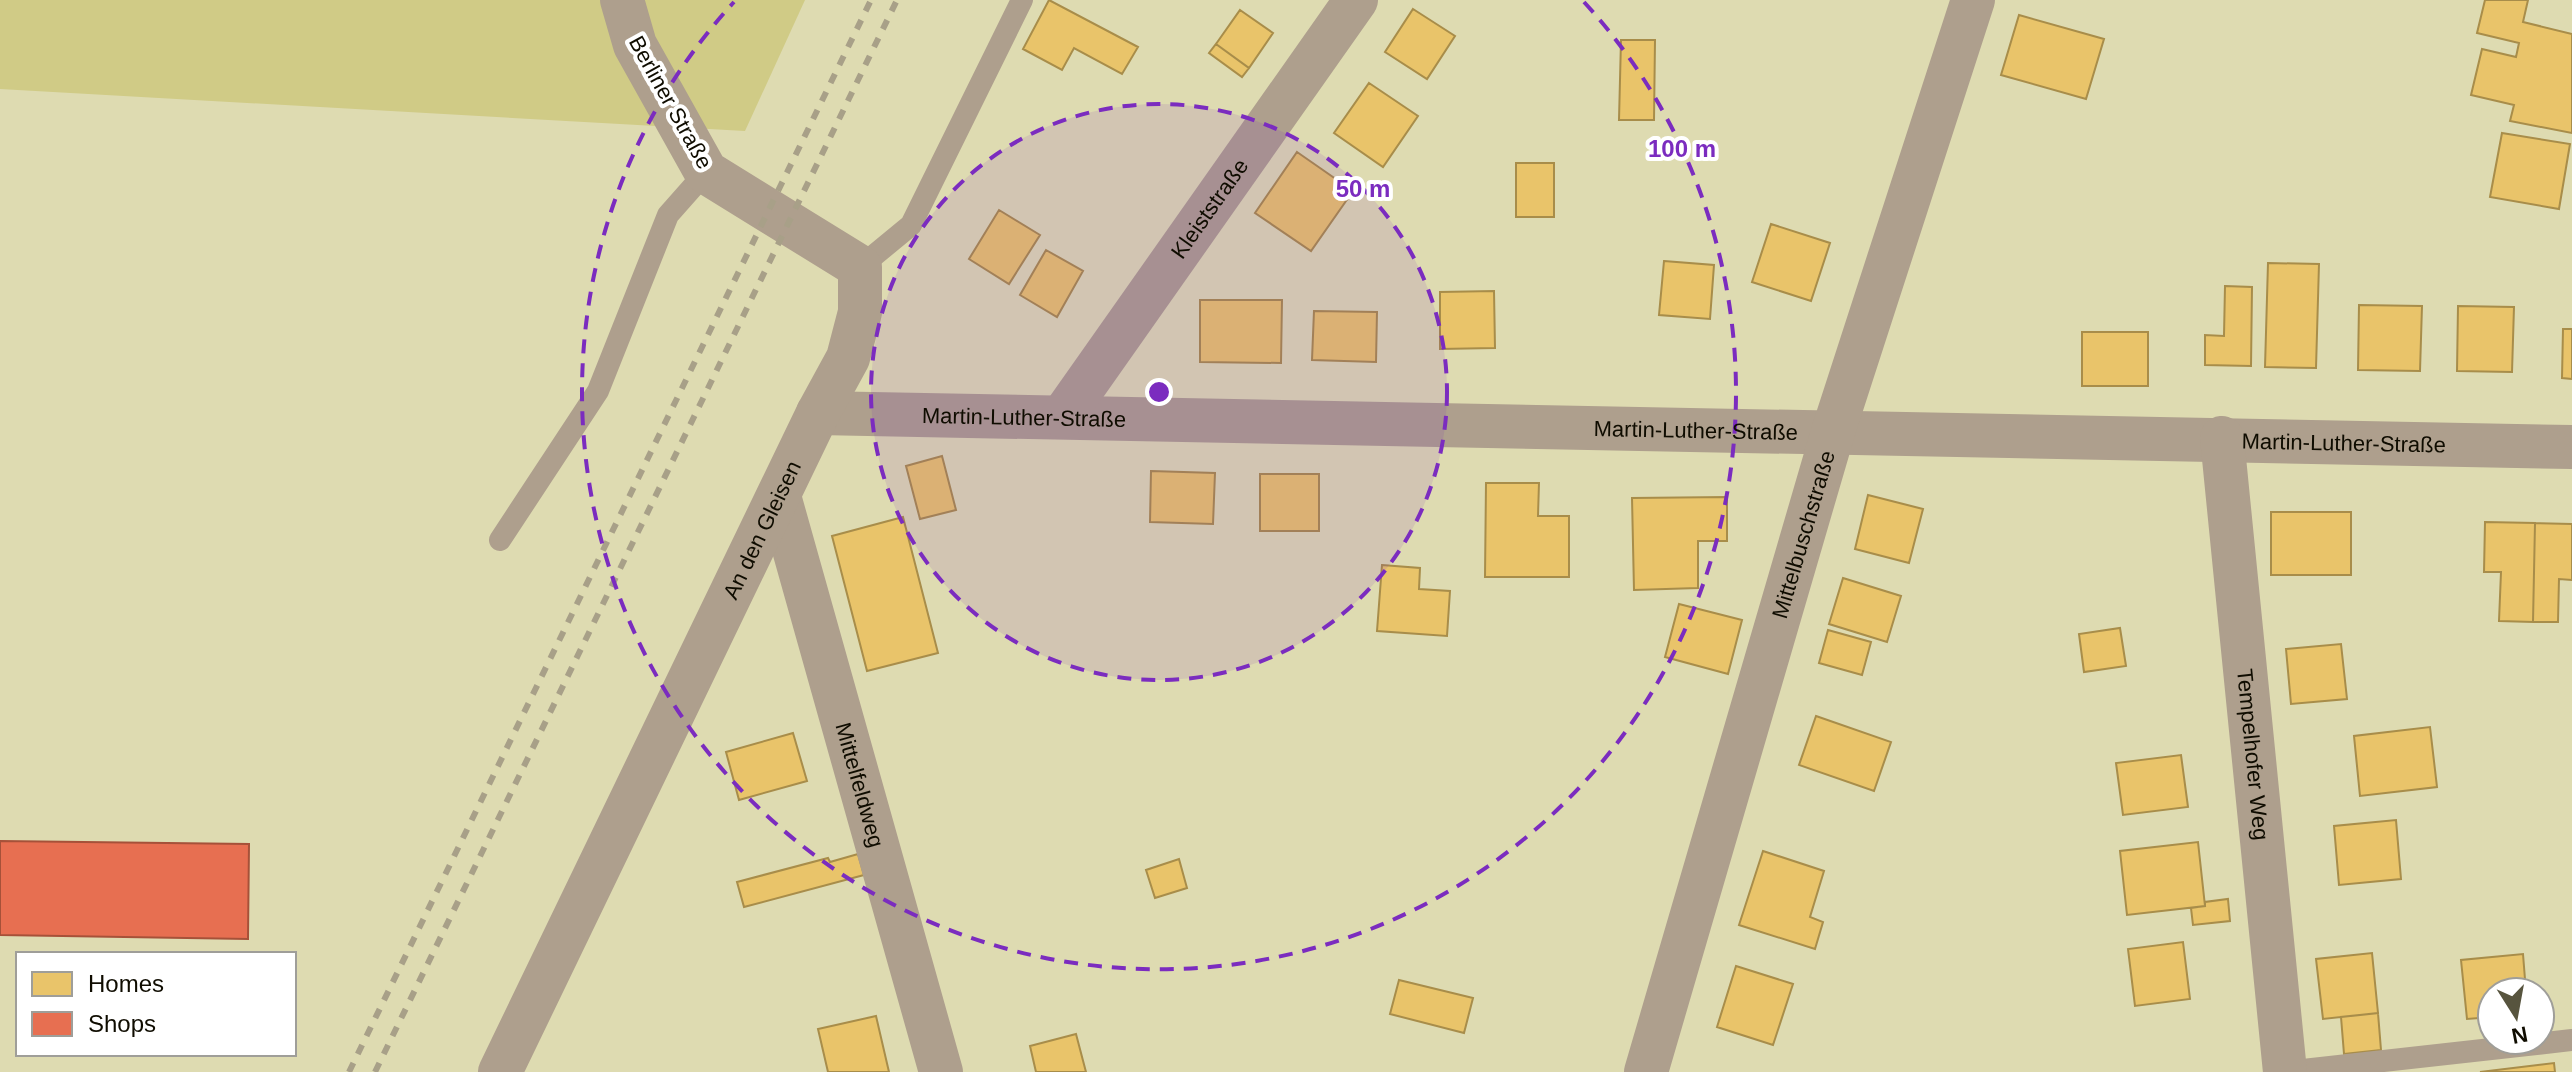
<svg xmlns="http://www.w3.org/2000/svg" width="2572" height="1072" font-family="Arial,sans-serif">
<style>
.green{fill:#d0cb86}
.homes{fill:#e9c46a;stroke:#a88d4a;stroke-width:2}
.shops{fill:#e76f51;stroke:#a65139;stroke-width:2}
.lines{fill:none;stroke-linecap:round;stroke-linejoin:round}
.service{stroke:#ae9f8d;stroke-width:22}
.minor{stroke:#ae9f8d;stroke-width:44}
.rail{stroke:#a8a088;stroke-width:6;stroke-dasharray:10 10;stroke-linecap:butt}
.ring{fill:none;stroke:#7b2cbf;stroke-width:4;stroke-dasharray:14 10}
.labels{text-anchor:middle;stroke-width:8;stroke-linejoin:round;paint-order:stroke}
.street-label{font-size:22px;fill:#0f0c00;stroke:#fff}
.centre{fill:#7b2cbf;stroke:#fff;stroke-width:4}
.ring-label{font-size:24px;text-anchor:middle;font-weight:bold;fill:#7b2cbf;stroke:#fff;stroke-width:8;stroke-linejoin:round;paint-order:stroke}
</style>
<rect width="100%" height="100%" fill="#dedbb1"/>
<path class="green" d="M0,0H805L745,131L0,89Z"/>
<path class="homes" d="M1049,0L1138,47L1122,74L1074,48L1062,70L1023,49Z
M2485,0H2528L2523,22L2572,34V133L2510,121L2514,105L2471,95L2482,49L2516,57L2519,43L2477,33Z
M1413,9L1455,36L1427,79L1385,52Z
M1240,10L1273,33L1249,68L1216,44Z
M2019,15L2104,39L2086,99L2001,75Z
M1621,40H1655L1654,120H1619Z
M1216,44L1249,68L1242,77L1209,53Z
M1369,83L1418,116L1383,167L1334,133Z
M2502,133L2570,144L2559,209L2490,197Z
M1297,152L1353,191L1311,251L1255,213Z
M1516,163H1554V217H1516Z
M999,210L1040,235L1009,284L969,259Z
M1771,224L1830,243L1811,301L1752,282Z
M1046,250L1083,271L1057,317L1020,295Z
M1664,261L1714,265L1710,319L1659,315Z
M2268,263L2319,264L2316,368L2265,367Z
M2225,286L2252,287L2251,366L2205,365V335L2224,336Z
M1494,291L1495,348L1440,349V292Z
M1200,300H1282L1281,363L1200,362Z
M2359,305L2422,306L2420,371L2358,370Z
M2458,306L2514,307L2512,372L2457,371Z
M1314,311L1377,312L1376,362L1312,360Z
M2563,329H2572V379L2562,378Z
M2082,332H2148V386H2082Z
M942,456L956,510L920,519L906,466Z
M1151,471L1215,473L1213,524L1150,522Z
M1260,474H1319V531H1260Z
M1486,483H1539L1538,516H1569V577H1485Z
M1868,495L1923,509L1909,563L1855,549Z
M1727,497V541H1698V588L1634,590L1632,498Z
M2271,512H2351V575H2271Z
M903,517L938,653L867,671L832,536Z
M2485,522L2535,523L2533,622L2499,621L2501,572H2484Z
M2535,523L2572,524V580L2559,579L2558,622H2533Z
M1382,565L1420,568L1419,589L1450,591L1447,636L1377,631Z
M1843,578L1901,596L1887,642L1829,624Z
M1679,604L1742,620L1728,674L1665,657Z
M2120,628L2126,666L2084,672L2079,634Z
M1828,630L1871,642L1862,675L1819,663Z
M2341,644L2347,699L2291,704L2286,649Z
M1816,716L1891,742L1874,791L1799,765Z
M2430,727L2437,787L2360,796L2354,736Z
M793,733L807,781L739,800L726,752Z
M2181,755L2188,807L2123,815L2116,763Z
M2396,820L2401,879L2339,885L2334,826Z
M2198,842L2205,906L2127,915L2120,851Z
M1763,851L1824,871L1810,917L1823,922L1815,949L1739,925Z
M858,854L864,875L744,907L737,882L828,858L830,862Z
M1179,859L1187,888L1155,898L1146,870Z
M2228,899L2230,921L2193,925L2191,908L2205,906V902Z
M2183,942L2190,999L2135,1006L2128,949Z
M2372,953L2378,1013L2323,1019L2316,959Z
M2523,954L2526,992H2492V1017L2467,1019L2461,960Z
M1736,966L1793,984L1773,1045L1717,1027Z
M1399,980L1473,998L1464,1033L1390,1014Z
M2378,1013L2381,1050L2344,1054L2341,1017Z
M876,1016L889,1072H828L818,1029Z
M1076,1034L1086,1072H1036L1030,1046Z
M2554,1063L2555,1072H2480Z"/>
<path class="shops" d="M0,841L249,844L248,939L0,935Z"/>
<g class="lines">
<path class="service" d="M860,267L911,225L1022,0
M500,540L598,391L668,215L706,172
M2285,1072L2572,1040"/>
<g class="minor">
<path id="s1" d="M818,413L2572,447"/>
<path id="s2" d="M1063,416L1356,0"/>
<path id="s3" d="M2222,438L2285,1072"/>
<path id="s4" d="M779,496L941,1072"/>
<path id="s5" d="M500,1072L818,413L848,358L860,312V267L706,172L635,45L622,0"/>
<path id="s6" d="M1646,1072L1833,432L1973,0"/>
</g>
<path class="rail" d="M349,1072L871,0
M375,1072L897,0"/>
</g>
<circle cx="1159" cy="392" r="288" fill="#7b2cbf" fill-opacity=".12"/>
<g class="ring">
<circle cx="1159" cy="392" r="288"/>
<path d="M1584 2A577 577 0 1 1 734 2"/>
</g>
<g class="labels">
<g class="street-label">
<text transform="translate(671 102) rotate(61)" y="8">Berliner Straße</text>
<text dy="8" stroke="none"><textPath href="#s2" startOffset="254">Kleiststraße</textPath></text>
<text dy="8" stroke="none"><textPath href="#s1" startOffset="206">Martin-Luther-Straße</textPath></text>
<text dy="8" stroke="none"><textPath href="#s1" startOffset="878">Martin-Luther-Straße</textPath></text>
<text dy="8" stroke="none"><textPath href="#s1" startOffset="1526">Martin-Luther-Straße</textPath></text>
<text dy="8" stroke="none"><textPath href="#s5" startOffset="602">An den Gleisen</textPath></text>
<text dy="8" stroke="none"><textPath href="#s6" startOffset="560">Mittelbuschstraße</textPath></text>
<text dy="8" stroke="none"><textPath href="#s3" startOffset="318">Tempelhofer Weg</textPath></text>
<text dy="8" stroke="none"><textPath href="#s4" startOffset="300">Mittelfeldweg</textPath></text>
</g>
</g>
<circle cx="1159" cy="392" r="12" class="centre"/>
<g class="ring-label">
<text x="1682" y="157">100 m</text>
<text x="1363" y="197">50 m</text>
</g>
<rect x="16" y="952" width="280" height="104" fill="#ffffff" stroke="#9f9e99" stroke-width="2"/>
<rect x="32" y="972" width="40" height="24" fill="#e9c46a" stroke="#9f9e99" stroke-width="2"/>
<text x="88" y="992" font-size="24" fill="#0f0c00">Homes</text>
<rect x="32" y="1012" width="40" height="24" fill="#e76f51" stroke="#9f9e99" stroke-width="2"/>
<text x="88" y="1032" font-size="24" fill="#0f0c00">Shops</text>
<g transform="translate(2516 1016) rotate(169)"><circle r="38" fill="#ffffff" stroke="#9f9e99" stroke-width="2"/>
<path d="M0-6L14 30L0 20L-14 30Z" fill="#57543e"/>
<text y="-12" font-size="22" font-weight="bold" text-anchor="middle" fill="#0f0c00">N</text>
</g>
</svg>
